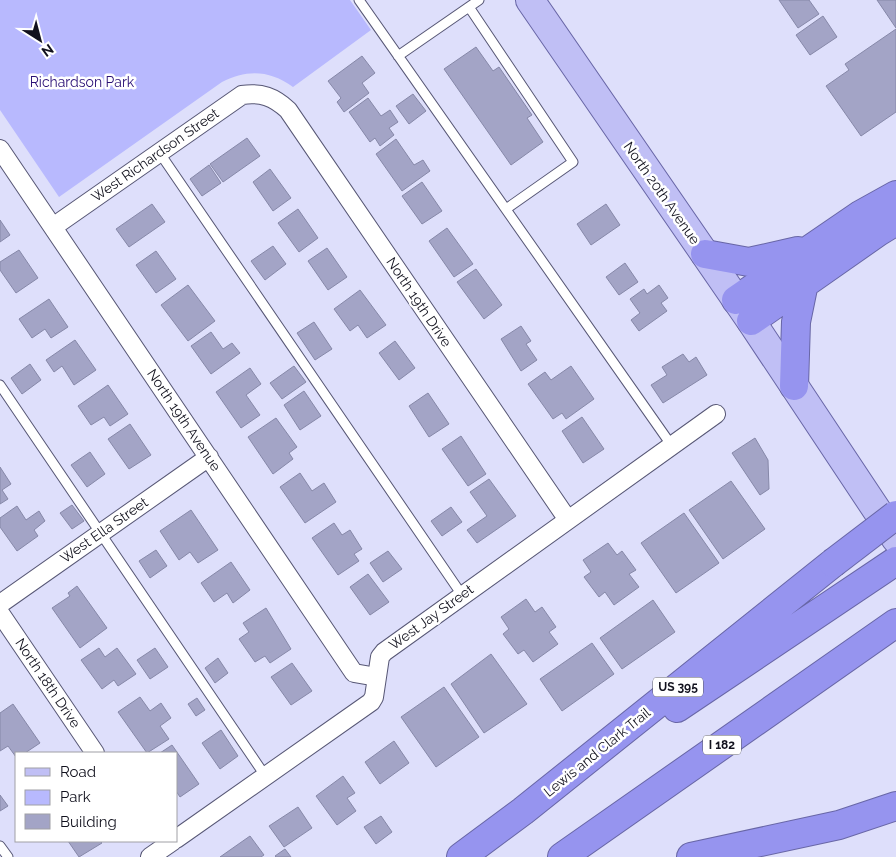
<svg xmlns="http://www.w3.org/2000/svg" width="896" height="857" font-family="Raleway,sans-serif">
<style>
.green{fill:#b8b9fe}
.building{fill:#a3a4c6;stroke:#8688a8}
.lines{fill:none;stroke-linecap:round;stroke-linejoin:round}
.lane-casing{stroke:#575775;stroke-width:11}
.street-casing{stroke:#575775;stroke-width:20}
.primary-casing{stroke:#6866a6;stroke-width:30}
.highway-casing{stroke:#6866a6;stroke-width:30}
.lane{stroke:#fff;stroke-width:9}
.street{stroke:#fff;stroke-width:18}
.primary{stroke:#c0bff5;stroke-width:28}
.highway{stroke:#9694ef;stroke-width:28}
.highway-bridge-casing{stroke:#6866a6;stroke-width:30;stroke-linecap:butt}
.highway-bridge{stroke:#9694ef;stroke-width:28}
.labels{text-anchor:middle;stroke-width:5;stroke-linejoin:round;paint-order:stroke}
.shield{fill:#fff;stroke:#595962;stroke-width:1}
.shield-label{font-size:12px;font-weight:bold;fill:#12121e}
.park-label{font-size:14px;fill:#2b1176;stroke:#fff}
.street-label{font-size:14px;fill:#12121e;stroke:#fff}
</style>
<rect width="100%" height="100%" fill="#dedffb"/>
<path class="green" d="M0,0H350L371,30L293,87C270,70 247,69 222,82L59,197L0,110Z"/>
<path class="building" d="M779,0H809L819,14L798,28Z
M877,0H896V28Z
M823,16L837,37L810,55L796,35Z
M896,29V112L861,136L826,86L849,70L845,64Z
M476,47L493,71L499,67L532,115L527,118L543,142L511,165L444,69Z
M362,56L375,73L362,83L369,93L344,112L337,102L341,98L328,81Z
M413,94L426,111L409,124L396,106Z
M368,98L381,116L390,110L398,122L389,128L394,135L380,146L375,138L370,142L349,112Z
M247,138L260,156L223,182L210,164Z
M396,139L414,165L423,160L430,171L402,191L376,154Z
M209,165L221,183L202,196L190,179Z
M270,169L291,198L273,211L253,182Z
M422,182L442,211L422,224L402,196Z
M152,204L165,222L129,247L116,229Z
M606,204L620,225L591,245L577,224Z
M298,209L318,238L299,252L278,223Z
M0,220L10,235L0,242Z
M447,228L473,264L454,277L429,241Z
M273,246L286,264L265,280L251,261Z
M327,248L347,277L328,290L308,261Z
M19,250L38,278L16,293L0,270V262Z
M156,251L176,279L156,293L136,265Z
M625,263L638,282L619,295L606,277Z
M476,269L502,305L484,319L457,282Z
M188,285L215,321L188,341L161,305Z
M659,285L668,298L661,303L667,311L639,331L631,320L640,313L630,299L644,289L647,294Z
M360,290L386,325L367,338L358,325L350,331L334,309Z
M49,299L68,327L51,338L45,329L32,338L19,319Z
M314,322L332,349L315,360L297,333Z
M521,326L531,341L526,344L537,360L521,371L501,339Z
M211,332L223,349L232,343L240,353L211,374L191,346Z
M75,340L96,370L74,385L62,366L54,372L46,360Z
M395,341L415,368L399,380L379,353Z
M683,354L689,362L696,357L707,375L663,403L651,385L667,375L662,367Z
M30,364L41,380L22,394L11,378Z
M294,366L306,382L282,399L270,383Z
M571,366L594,399L566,419L562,413L553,419L528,384L545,372L551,380Z
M250,368L261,384L246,395L260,415L241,428L216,392Z
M108,385L128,414L110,426L104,417L91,425L78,406Z
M304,391L321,416L300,430L284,405Z
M428,393L449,424L429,437L409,406Z
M582,417L604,449L583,463L562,431Z
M276,418L297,447L289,453L293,459L273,474L248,437Z
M130,424L151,455L129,469L108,439Z
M461,436L486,474L468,486L442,449Z
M755,438L768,460L769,489L760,495L732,453Z
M90,452L105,474L87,487L71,465Z
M0,467L11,484L2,490L8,499L0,504Z
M300,473L312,491L324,483L336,502L305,523L280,487Z
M489,479L516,516L477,543L467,530L487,516L470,492Z
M731,481L765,529L723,559L689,510Z
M72,505L84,521L72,529L60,513Z
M17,506L26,520L39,511L45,521L34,530L38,536L17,551L0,527V518Z
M451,507L462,522L442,536L431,521Z
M191,510L218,550L198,563L190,552L179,560L160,531Z
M684,513L719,563L676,593L641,543Z
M334,523L342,535L350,530L362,549L354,554L359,561L338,575L312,538Z
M608,543L617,555L622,551L636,570L629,574L639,587L614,605L605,592L599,597L584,577L591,572L583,560Z
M156,550L167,566L150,578L139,561Z
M388,551L402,569L383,582L370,563Z
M231,562L250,590L233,603L227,593L214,602L201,583Z
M368,574L389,602L370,615L350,587Z
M77,586L107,628L80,648L52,608L70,596L68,593Z
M526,599L535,612L542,607L556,627L549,632L558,644L533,662L524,650L518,654L503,634L509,629L501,617Z
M653,600L675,632L622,669L600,638Z
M266,608L291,649L270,663L265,656L255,662L239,639L249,632L243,623Z
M592,643L614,674L562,711L540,679Z
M99,648L105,657L117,648L136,674L118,686L114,680L102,689L81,660Z
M155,648L168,667L150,679L137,660Z
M491,654L527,704L484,733L451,684Z
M218,658L228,673L215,683L205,668Z
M292,663L312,691L291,705L271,677Z
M444,687L479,737L436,767L401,717Z
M140,697L150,711L161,703L171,718L160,726L169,739L147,753L118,712Z
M197,698L205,710L196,716L188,704Z
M13,704L40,743L25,753H16V757L8,746L0,751V713Z
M221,730L238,756L220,769L202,743Z
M394,741L409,763L380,784L365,762Z
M172,745L199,784L180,797L176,791V753H160Z
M343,776L355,793L347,798L356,811L337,825L316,796Z
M0,795L8,806L0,811Z
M298,807L312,828L284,847L269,826Z
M381,816L392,832L376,844L364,827Z
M250,836L264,855L261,857H220Z
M68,841H100L102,843L79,857Z
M285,849L291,857H276L275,856Z"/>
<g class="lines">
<g class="lane-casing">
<path id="lane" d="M359,0L672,446
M469,7L573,162L506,209
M398,56L479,0
M159,152L462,595
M0,385L266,777
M0,846L8,857"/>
</g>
<g class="street-casing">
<path id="street" d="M0,149L354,673L377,677
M53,227L242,95C261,92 274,97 288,110L568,520
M0,604L209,457
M0,613L95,753
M176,839L371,702L374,697L380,657L384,652L716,414
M150,857L173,841"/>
</g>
<g class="primary-casing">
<path id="primary" d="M530,0L751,321L896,539"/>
</g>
<g class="highway-casing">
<path id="highway" d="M705,254L749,262L798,251
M736,300L860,215L896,195
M751,321L878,232L896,221
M794,386L796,322L804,283
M677,708L896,561
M461,857L523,811L833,563
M562,857L896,623
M691,857L839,825L896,806"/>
</g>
<use href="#lane" class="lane"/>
<use href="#street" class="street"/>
<use href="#primary" class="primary"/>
<use href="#highway" class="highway"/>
<g class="highway-bridge-casing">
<path id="highway-bridge" d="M833,563L896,515"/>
</g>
<use href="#highway-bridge" class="highway-bridge"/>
</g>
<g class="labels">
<g class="shield">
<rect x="653" y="677.5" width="50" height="19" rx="4"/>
<rect x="703" y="735.5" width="38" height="19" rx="4"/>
</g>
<g class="shield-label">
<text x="678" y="691">US 395</text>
<text x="722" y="749">I 182</text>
</g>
<g class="park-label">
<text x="82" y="87">Richardson Park</text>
</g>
<g class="street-label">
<text transform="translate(155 155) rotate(-35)" y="5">West Richardson Street</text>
<text transform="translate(662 193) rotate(55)" y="5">North 20th Avenue</text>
<text transform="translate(419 302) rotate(56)" y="5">North 19th Drive</text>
<text transform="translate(184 420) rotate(56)" y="5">North 19th Avenue</text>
<text transform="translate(104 530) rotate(-35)" y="5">West Ella Street</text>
<text transform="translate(431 617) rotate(-36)" y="5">West Jay Street</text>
<text transform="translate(48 683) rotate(56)" y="5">North 18th Drive</text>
<text transform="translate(597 752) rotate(-39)" y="5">Lewis and Clark Trail</text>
</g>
</g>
<rect x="15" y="752" width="162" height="90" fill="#ffffff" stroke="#a0a0a5"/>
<rect x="25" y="768" width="25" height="8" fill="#c0bff5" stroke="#a0a0a5"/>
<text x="60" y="777" font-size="15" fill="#12121e">Road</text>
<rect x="25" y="790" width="25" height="15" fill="#b8b9fe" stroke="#a0a0a5"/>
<text x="60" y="802" font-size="15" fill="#12121e">Park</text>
<rect x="25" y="814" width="25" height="15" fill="#a3a4c6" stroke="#a0a0a5"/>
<text x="60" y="827" font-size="15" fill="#12121e">Building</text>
<g transform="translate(40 40) rotate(144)" stroke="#ffffff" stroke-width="4" paint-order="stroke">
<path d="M0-4L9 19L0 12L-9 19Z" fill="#12121e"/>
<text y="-8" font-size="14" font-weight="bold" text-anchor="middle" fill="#12121e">N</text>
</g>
</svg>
